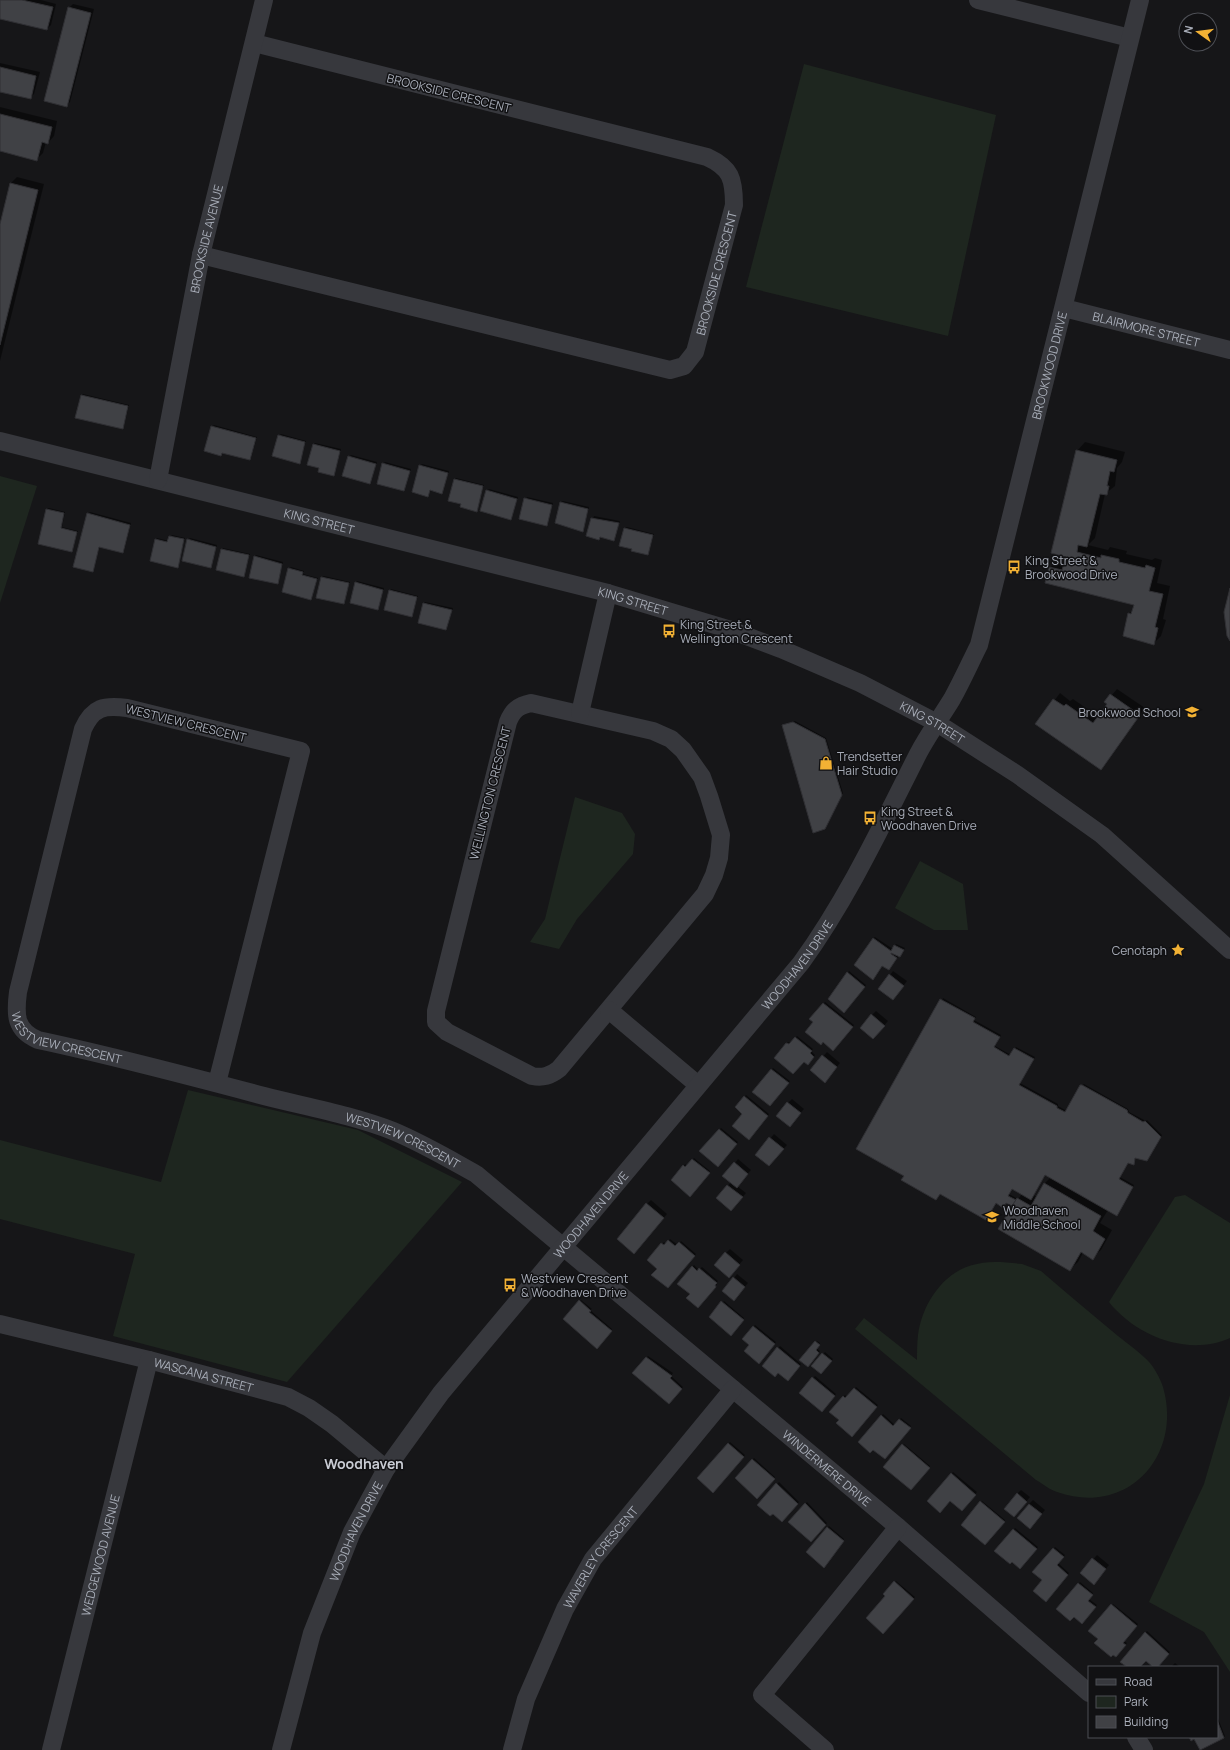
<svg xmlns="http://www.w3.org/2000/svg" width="1230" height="1750" viewBox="0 0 1230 1750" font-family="Manrope,sans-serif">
<rect width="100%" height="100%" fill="#161618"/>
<!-- green -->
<g fill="#1e261f">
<path d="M804 64 996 115 948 336 746 287Z"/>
<path d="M0 476 37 486 0 603Z"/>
<path d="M575 797 622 813 635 834 633 854 577 919 559 949 530 942 545 919Z"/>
<path d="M920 861 963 884 968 930H934L895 908Z"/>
<path d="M188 1090 358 1130 462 1182 287 1382 113 1336 135 1254 0 1219V1140L161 1182Z"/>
<path d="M1185 1195 1230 1223V1338C1188 1357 1136 1336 1109 1302L1175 1197Z"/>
<path d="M1001 1262 1022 1264 1041 1271C1066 1293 1092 1314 1118 1336 1128 1344 1141 1353 1150 1363 1155 1369 1161 1380 1163 1387 1183 1456 1127 1517 1057 1492 1050 1490 1043 1484 1036 1480L855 1329 864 1318 917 1360C917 1352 917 1343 918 1335 922 1304 944 1270 977 1264 985 1262 993 1262 1001 1262Z"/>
<path d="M1230 1395V1672L1204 1632 1149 1602 1204 1484Z"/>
</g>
<!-- shadow -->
<g fill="#0007" fill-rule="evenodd">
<path d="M0 0H41L56 4 51 25 47 29 0 18Z"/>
<path d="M73 4 94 9 70 102 66 106 69 8Z"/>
<path d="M0 63 40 72 34 94 30 98 0 91Z"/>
<path d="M0 107 57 121 54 136 48 143 46 142 43 153 37 159 0 150Z"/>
<path d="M17 177 44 184 0 361V229L11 183Z"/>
<path d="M83 394 129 405 124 426 122 428 82 395Z"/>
<path d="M214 425 257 437 251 458 249 459 223 453 221 454 212 427Z"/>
<path d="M281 434 306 441 300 462 279 436Z"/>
<path d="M1085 442 1125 452 1122 462 1117 468 1115 486 1105 494 1095 538 1088 545 1108 550 1110 547 1127 551 1126 554 1152 560 1155 558 1162 560 1157 583 1170 586 1163 619 1166 620 1161 636 1153 644 1129 614 1134 609 1135 604 1050 568 1058 560 1065 561 1077 451Z"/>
<path d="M315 443 341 449 334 475 320 467 313 445Z"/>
<path d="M351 455 377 462 370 483 349 457Z"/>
<path d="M385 462 411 469 404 490 383 464Z"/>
<path d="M422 464 449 471 442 492 431 490 428 496 420 466Z"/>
<path d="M456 478 484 485 476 511 462 503 455 479Z"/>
<path d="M489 489 518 497 510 519 487 491Z"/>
<path d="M527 497 553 503 546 525 520 518Z"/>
<path d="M563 501 589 507 583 530 561 502Z"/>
<path d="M49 508 65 512 62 527 78 531 72 551 47 509Z"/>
<path d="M90 512 131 523 124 551 122 552 100 546 92 571 88 514Z"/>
<path d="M594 516 620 521 614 539 588 536Z"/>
<path d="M627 527 654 534 648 554 633 548 625 528Z"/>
<path d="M172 535 185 538 177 567 156 540 157 538 169 541Z"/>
<path d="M190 538 217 545 210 567 188 540Z"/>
<path d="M223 548 250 554 243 576 222 550Z"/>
<path d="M256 555 283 562 277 583 255 557Z"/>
<path d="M291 567 304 571 303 574 318 578 311 599 289 569Z"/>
<path d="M324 576 350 582 343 603 322 577Z"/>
<path d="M357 581 384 588 378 609 356 583Z"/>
<path d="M391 589 418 596 412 616 390 591Z"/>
<path d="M425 602 453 608 446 629 424 603Z"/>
<path d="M1117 689 1145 708 1100 769 1037 724 1060 693 1070 701 1073 699 1099 717 1108 704 1106 702Z"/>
<path d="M795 721 826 738 843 793 825 828 783 726Z"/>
<path d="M875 937 893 949 896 944 905 948 890 967 873 938Z"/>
<path d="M849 971 866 985 846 1010 848 973Z"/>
<path d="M893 971 907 981 893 999 890 975Z"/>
<path d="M943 998 976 1017 974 1020 1001 1035 995 1046 1011 1055 1016 1047 1035 1057 1020 1083 1058 1104V1106L1067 1111 1081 1086 1084 1084 1128 1109 1129 1112 1146 1121 1147 1120 1162 1135 1148 1158 1136 1157 1133 1164 1128 1163 1120 1177 1134 1185 1118 1213 1108 1210 1100 1223 1112 1230 1101 1250 1092 1258 1083 1253 1078 1262 1069 1270 1015 1202H996L940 1193 905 1175ZM1046 1174 1051 1177 1045 1183 1037 1197 1033 1195ZM1012 1188 1022 1194 1018 1199 1009 1194Z"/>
<path d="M825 1002 854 1025 835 1048 811 1019Z"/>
<path d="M876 1011 888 1021 877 1034 872 1015Z"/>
<path d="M797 1036 813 1049 811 1051 815 1055 808 1064 787 1043 789 1042 791 1043Z"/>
<path d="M827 1052 840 1063 828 1078 811 1070Z"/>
<path d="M773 1068 790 1081 771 1103 753 1092Z"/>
<path d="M746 1095 769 1114 750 1137 744 1114 736 1107Z"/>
<path d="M792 1099 804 1109 793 1121 788 1103Z"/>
<path d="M721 1128 738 1142 720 1164 700 1151Z"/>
<path d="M774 1134 787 1145 773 1161 757 1155Z"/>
<path d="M694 1158 710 1171 692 1194 684 1166 685 1164 687 1166Z"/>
<path d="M738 1159 751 1170 737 1186 746 1193 735 1206 718 1198 731 1182 735 1163Z"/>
<path d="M651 1200 667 1214 637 1249 647 1204Z"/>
<path d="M670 1239 678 1245 681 1241 696 1254 668 1287 658 1268 648 1260 664 1242 666 1244Z"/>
<path d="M730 1249 743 1260 733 1272 726 1253Z"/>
<path d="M694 1265 699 1270 702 1267 718 1281 716 1283 717 1284 698 1307 691 1294 678 1284Z"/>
<path d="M737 1274 748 1283 737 1296 734 1278Z"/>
<path d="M581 1300 592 1309 590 1310 612 1329 597 1347 564 1319Z"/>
<path d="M724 1301 744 1318 731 1334 710 1317Z"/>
<path d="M755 1325 776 1342 759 1362 751 1345 743 1338Z"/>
<path d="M817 1341 820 1343 816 1348 820 1351 808 1366 801 1360Z"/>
<path d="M780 1346 801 1364 788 1379 778 1372 763 1365Z"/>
<path d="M825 1352 833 1359 821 1373 813 1366Z"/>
<path d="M648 1356 673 1373 671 1376 683 1387 669 1403 634 1373Z"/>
<path d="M815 1376 836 1394 822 1410 801 1393Z"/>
<path d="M856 1387 878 1405 852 1436 840 1420 831 1412 845 1395 847 1397Z"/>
<path d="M883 1414 895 1425 901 1418 911 1426 884 1458 873 1449 859 1442Z"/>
<path d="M730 1442 745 1455 713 1491 698 1478Z"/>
<path d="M904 1444 930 1466 911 1489 884 1467Z"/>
<path d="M754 1458 775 1477 757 1497 736 1478Z"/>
<path d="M953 1472 977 1492 962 1510 950 1499 928 1501Z"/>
<path d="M779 1482 799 1502 782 1520 773 1512 759 1505Z"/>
<path d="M1021 1490 1030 1497 1018 1512 1017 1494Z"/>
<path d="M1033 1500 1045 1510 1033 1524 1029 1504Z"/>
<path d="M982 1501 1005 1520 985 1544 962 1525Z"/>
<path d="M807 1502 827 1523 811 1541 789 1522Z"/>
<path d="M829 1526 844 1539 824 1566 807 1552Z"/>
<path d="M1015 1528 1038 1547 1020 1568 996 1551Z"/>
<path d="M1055 1547 1065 1555 1058 1563 1069 1573 1046 1601 1044 1580 1034 1572Z"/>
<path d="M1097 1555 1109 1565 1097 1580 1081 1573Z"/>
<path d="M896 1581 915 1597 883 1633 887 1595 885 1594Z"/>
<path d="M1080 1582 1093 1593 1089 1599 1097 1605 1082 1623 1074 1616 1058 1609Z"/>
<path d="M1113 1604 1138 1624 1124 1641 1127 1643 1117 1654H1113L1089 1631Z"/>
<path d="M1147 1631 1170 1652 1157 1667H1155L1146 1660 1139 1667H1128L1122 1662Z"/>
<path d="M1175 1663 1180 1667H1171Z"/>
<path d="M1217 1716 1225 1736 1224 1737H1190H1217Z"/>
</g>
<!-- building -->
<g fill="#404145" stroke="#303034">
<path d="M0 0H22L53 7 47 30 0 19Z"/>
<path d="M68 7 91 13 67 107 44 101Z"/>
<path d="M0 67 36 76 31 99 0 92Z"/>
<path d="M0 114 52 127 48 144 42 142 37 161 0 151Z"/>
<path d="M10 183 38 190 0 345V224Z"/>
<path d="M81 395 128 406 123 429 75 418Z"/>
<path d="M211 426 256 438 250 460 222 453 221 456 204 451Z"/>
<path d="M278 435 305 442 300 464 272 456Z"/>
<path d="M313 444 340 451 334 476 318 472 319 468 307 465Z"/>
<path d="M1076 450 1117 460 1114 472 1110 471 1107 486H1109L1107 495 1100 494 1087 547 1078 545 1077 552 1101 558V555L1119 559V562L1145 568 1146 565 1155 568 1149 591 1163 594 1155 627 1158 628 1154 645 1123 636 1128 613 1131 614 1134 605 1045 583 1049 567 1062 570 1066 557 1051 553Z"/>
<path d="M348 456 376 464 370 484 342 476Z"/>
<path d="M382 463 410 471 404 491 377 484Z"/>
<path d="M419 465 448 473 442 494 430 490 428 497 412 492Z"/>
<path d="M454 479 483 486 477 512 460 507 461 504 448 501Z"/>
<path d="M486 490 517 499 511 520 480 511Z"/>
<path d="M524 498 552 505 547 526 519 519Z"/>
<path d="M560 502 588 509 583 532 555 523Z"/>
<path d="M46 509 64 513 61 528 77 532 72 552 38 544Z"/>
<path d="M87 513 130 525 123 553 99 547 93 572 73 567Z"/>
<path d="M591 518 619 523 614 541 600 537 599 540 586 536Z"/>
<path d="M624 528 653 535 648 555 631 551 632 549 619 546Z"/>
<path d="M169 536 184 539 178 568 150 561 155 539 167 542Z"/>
<path d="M187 539 216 547 211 568 182 561Z"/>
<path d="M221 549 249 555 244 577 216 570Z"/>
<path d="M254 556 282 564 278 584 249 578Z"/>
<path d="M288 568 303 572 302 575 317 579 311 600 282 592Z"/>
<path d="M321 577 349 583 344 604 316 598Z"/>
<path d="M355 582 383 590 378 610 350 603Z"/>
<path d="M1230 588V641L1227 636 1224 612Z"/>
<path d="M389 590 417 597 412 617 384 610Z"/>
<path d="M423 603 452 610 446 630 418 623Z"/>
<path d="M1110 694 1140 715 1101 770 1035 724 1053 699 1064 706 1066 704 1093 723 1107 704 1104 702Z"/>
<path d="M793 722 825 739 842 795 825 829 813 833 782 725Z"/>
<path d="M873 938 891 951 894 945 904 950 900 957 891 953V954L897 958 889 970 882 966 873 980 854 965Z"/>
<path d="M847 972 865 987 844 1013 828 999Z"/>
<path d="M889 974 904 986 893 1000 878 989Z"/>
<path d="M940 999 975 1018 973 1022 1000 1037 994 1047 1009 1056 1014 1048 1034 1059 1019 1085 1057 1106V1108L1065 1112 1080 1085H1082L1127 1110 1128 1113 1143 1122 1145 1121 1161 1137 1147 1161 1135 1158 1134 1165 1128 1163 1119 1179 1133 1187 1117 1216 1045 1175 1031 1200 1012 1189 1008 1196 1016 1200 1012 1206 1006 1203 1003 1208 996 1203 986 1220 940 1194 936 1200 901 1180 904 1176 856 1149Z"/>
<path d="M823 1003 853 1027 833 1051 823 1042 821 1045 805 1032 813 1022 809 1019Z"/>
<path d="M871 1014 885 1026 873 1039 860 1028Z"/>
<path d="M795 1037 812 1051 810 1053 814 1057 808 1065 804 1062 793 1074 774 1058 786 1043 789 1044Z"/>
<path d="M822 1055 837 1067 825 1083 810 1070Z"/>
<path d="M771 1069 789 1083 770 1106 752 1092Z"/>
<path d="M744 1096 768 1116 749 1140 732 1126 742 1114 735 1107Z"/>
<path d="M787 1102 801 1113 790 1127 776 1116Z"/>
<path d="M719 1129 737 1144 718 1167 699 1151Z"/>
<path d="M769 1137 784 1149 769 1166 755 1155Z"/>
<path d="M692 1159 710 1173 690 1197 671 1180 683 1165 685 1167Z"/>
<path d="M734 1162 748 1174 737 1188 722 1176Z"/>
<path d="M1044 1183 1101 1216 1093 1231 1105 1239 1093 1260 1081 1252 1070 1271 998 1229 1017 1198 1031 1206Z"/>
<path d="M727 1185 743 1197 731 1211 716 1198Z"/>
<path d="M646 1203 664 1218 634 1254 617 1239Z"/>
<path d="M668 1240 675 1246 679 1242 695 1256 668 1288 651 1275 657 1269 647 1260 661 1243 664 1245Z"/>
<path d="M725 1252 740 1265 729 1278 714 1265Z"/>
<path d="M692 1266 697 1271 699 1268 717 1283 715 1285 716 1287 698 1308 686 1298 690 1294 677 1284Z"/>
<path d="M733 1277 745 1287 734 1301 722 1291Z"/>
<path d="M579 1300 591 1311 589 1312 612 1331 597 1349 563 1319Z"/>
<path d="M721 1301 744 1320 731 1336 709 1317Z"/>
<path d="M753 1326 775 1344 759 1364 744 1351 749 1345 742 1339Z"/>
<path d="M815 1341 820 1345 816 1350 819 1353 808 1367 799 1360Z"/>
<path d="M777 1347 800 1366 788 1381 778 1373 775 1377 762 1366Z"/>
<path d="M822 1353 832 1361 821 1374 811 1366Z"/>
<path d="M646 1357 672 1376 670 1378 682 1389 669 1404 632 1373Z"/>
<path d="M812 1377 835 1396 822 1412 799 1393Z"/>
<path d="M854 1388 877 1407 852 1437 836 1423 839 1420 829 1412 843 1396 845 1398Z"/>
<path d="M881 1415 893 1426 899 1419 911 1428 885 1459 873 1450 870 1453 858 1442Z"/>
<path d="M728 1443 744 1457 713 1493 697 1478Z"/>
<path d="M902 1444 930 1468 911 1490 883 1467Z"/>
<path d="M752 1459 775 1479 757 1499 735 1478Z"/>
<path d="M951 1473 976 1495 962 1511 950 1501 940 1513 927 1501Z"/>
<path d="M776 1483 798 1504 782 1522 773 1514 770 1516 757 1505Z"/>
<path d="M1017 1493 1027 1502 1014 1517 1004 1509Z"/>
<path d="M980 1501 1005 1522 985 1545 961 1525Z"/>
<path d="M805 1503 826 1525 811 1542 788 1522Z"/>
<path d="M1029 1504 1042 1514 1030 1529 1017 1518Z"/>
<path d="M827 1527 844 1541 824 1568 806 1552Z"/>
<path d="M1013 1529 1037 1549 1020 1569 1012 1562 1010 1564 994 1551Z"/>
<path d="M1053 1548 1064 1557 1057 1565 1068 1575 1046 1602 1033 1591 1042 1580 1032 1572Z"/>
<path d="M1092 1558 1106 1569 1094 1585 1080 1573Z"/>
<path d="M894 1581 914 1599 883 1634 866 1618 885 1596 883 1594Z"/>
<path d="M1078 1583 1093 1595 1088 1601 1096 1607 1082 1624 1074 1617 1070 1621 1056 1609Z"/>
<path d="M1111 1604 1137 1626 1123 1643 1126 1645 1116 1657 1113 1655 1111 1657 1094 1643 1098 1639 1088 1631Z"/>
<path d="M1145 1632 1169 1654 1158 1667H1153L1146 1661 1140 1667H1127L1120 1662Z"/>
<path d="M1217 1720 1224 1738 1200 1750 1194 1739 1191 1741 1189 1737H1217Z"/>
</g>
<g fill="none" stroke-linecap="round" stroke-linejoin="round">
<!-- minor -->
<g stroke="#37383d" stroke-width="18">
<path d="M978 0 1130 38"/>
<path id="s1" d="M201 255 670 370 684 366 695 352 734 205C734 179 731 168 707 157L254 43"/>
<path id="s2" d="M1064 308 1230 350"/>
<path id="s3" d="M0 441 608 593 728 629 781 649 860 683 937 723 1018 775 1102 835 1230 950"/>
<path id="s4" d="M158 480 201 255 264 0"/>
<path d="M531 703 653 731 671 739 683 750 702 777 709 796 721 835 719 858 714 875 705 894 559 1069C550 1076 543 1078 532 1076L447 1032 436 1022V1011L508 722C513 710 518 706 531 703Z"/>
<path d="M580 713 608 593"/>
<path d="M609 1010 698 1085"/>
<path id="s5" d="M217 1083 301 751 127 708C104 705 93 707 83 729L18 992C15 1015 15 1030 38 1040 114 1056 189 1076 264 1096 307 1107 352 1115 393 1131 422 1143 449 1159 476 1174L898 1527 1089 1693"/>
<path id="s6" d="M0 1324 149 1360 288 1397 309 1408 332 1424 386 1469"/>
<path d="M1136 1737 1144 1750"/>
<path id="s7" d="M51 1750 149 1360"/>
<path id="s8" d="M281 1750 312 1633 352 1532 386 1469 441 1393 801 963C848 898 882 825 918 754 928 735 941 717 952 699 962 681 970 663 979 645L1140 0"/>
<path id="s9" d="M512 1750 526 1699 565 1609 593 1559 733 1389"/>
<path d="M825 1750 762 1695 898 1527"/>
</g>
</g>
<!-- icons -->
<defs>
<g id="bus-bare" transform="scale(1.08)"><path d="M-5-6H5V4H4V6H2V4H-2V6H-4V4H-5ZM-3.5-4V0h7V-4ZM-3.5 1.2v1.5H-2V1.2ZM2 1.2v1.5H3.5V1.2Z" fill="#f2b134" stroke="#111113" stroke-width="2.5" paint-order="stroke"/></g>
<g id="school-bare" transform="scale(1.08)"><path d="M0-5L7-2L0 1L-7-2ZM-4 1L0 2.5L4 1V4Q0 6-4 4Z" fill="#f2b134" stroke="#111113" stroke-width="2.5" paint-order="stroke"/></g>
<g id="shop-bare" transform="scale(1.08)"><path d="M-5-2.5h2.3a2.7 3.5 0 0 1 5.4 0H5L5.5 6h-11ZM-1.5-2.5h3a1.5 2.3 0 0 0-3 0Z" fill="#f2b134" stroke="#111113" stroke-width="2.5" paint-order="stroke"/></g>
<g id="sight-bare" transform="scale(1.08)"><path d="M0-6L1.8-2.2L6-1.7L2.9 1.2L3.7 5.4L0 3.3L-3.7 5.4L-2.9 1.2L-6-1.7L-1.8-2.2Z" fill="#f2b134" stroke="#111113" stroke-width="2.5" paint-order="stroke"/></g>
</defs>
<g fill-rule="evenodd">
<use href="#bus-bare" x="1014" y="567"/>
<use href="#bus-bare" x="669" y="631"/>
<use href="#school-bare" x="1192" y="712"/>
<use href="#shop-bare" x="826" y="763"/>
<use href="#bus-bare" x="870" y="818"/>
<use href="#sight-bare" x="1178" y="950"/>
<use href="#school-bare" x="992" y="1217"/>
<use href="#bus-bare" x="510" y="1285"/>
</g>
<g text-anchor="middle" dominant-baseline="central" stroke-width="3" stroke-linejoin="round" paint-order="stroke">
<!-- street labels -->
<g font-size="12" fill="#a8adb8" stroke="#111113">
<text transform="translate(449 93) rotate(14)">BROOKSIDE CRESCENT</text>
<text stroke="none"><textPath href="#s4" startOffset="246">BROOKSIDE AVENUE</textPath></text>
<text stroke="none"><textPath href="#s1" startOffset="597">BROOKSIDE CRESCENT</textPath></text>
<text stroke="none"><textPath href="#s2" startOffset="85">BLAIRMORE STREET</textPath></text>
<text stroke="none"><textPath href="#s8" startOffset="1609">BROOKWOOD DRIVE</textPath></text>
<text stroke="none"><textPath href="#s3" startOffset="329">KING STREET</textPath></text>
<text stroke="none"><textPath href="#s3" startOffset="653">KING STREET</textPath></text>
<text stroke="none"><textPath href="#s3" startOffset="977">KING STREET</textPath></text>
<text transform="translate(186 723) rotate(14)">WESTVIEW CRESCENT</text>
<text transform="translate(490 793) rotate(-76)">WELLINGTON CRESCENT</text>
<text stroke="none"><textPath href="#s8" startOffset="952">WOODHAVEN DRIVE</textPath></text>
<text stroke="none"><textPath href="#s5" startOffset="928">WESTVIEW CRESCENT</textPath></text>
<text stroke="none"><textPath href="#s5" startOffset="1283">WESTVIEW CRESCENT</textPath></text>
<text stroke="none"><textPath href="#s8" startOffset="628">WOODHAVEN DRIVE</textPath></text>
<text stroke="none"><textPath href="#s6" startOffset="210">WASCANA STREET</textPath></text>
<text stroke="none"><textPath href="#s5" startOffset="1822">WINDERMERE DRIVE</textPath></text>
<text stroke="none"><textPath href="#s8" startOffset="232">WOODHAVEN DRIVE</textPath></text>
<text stroke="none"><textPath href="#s7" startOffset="201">WEDGEWOOD AVENUE</textPath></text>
<text stroke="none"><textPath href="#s9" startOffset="214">WAVERLEY CRESCENT</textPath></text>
</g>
<!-- poi labels -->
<g font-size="12" fill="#a8adb8" stroke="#111113" text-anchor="start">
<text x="1025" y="560">King Street &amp;<tspan x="1025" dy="14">Brookwood Drive</tspan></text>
<text x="680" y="624">King Street &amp;<tspan x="680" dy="14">Wellington Crescent</tspan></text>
<text x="1181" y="712" text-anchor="end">Brookwood School</text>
<text x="837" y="756">Trendsetter<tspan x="837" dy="14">Hair Studio</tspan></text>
<text x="881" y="811">King Street &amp;<tspan x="881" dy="14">Woodhaven Drive</tspan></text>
<text x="1167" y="950" text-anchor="end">Cenotaph</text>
<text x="1003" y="1210">Woodhaven<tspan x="1003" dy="14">Middle School</tspan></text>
<text x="521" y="1278">Westview Crescent<tspan x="521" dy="14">&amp; Woodhaven Drive</tspan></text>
</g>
<!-- quarter labels -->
<g font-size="14" font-weight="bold" fill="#c9ccd4" stroke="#111113">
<text x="364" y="1463">Woodhaven</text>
</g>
</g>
<!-- legend -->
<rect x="1088" y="1666" width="130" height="72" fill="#111113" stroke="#4d4f55"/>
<rect x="1096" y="1679" width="20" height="6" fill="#37383d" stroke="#4d4f55"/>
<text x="1124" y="1686" font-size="12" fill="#a8adb8">Road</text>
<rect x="1096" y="1696" width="20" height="12" fill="#1e261f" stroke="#4d4f55"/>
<text x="1124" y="1706" font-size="12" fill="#a8adb8">Park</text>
<rect x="1096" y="1716" width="20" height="12" fill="#404145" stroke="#4d4f55"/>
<text x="1124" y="1726" font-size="12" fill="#a8adb8">Building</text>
<!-- north arrow -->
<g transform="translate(1198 32) rotate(284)"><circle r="19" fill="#111113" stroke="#4d4f55"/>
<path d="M0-3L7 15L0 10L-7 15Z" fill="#f2b134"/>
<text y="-6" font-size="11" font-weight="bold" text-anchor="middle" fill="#a8adb8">N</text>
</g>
</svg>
